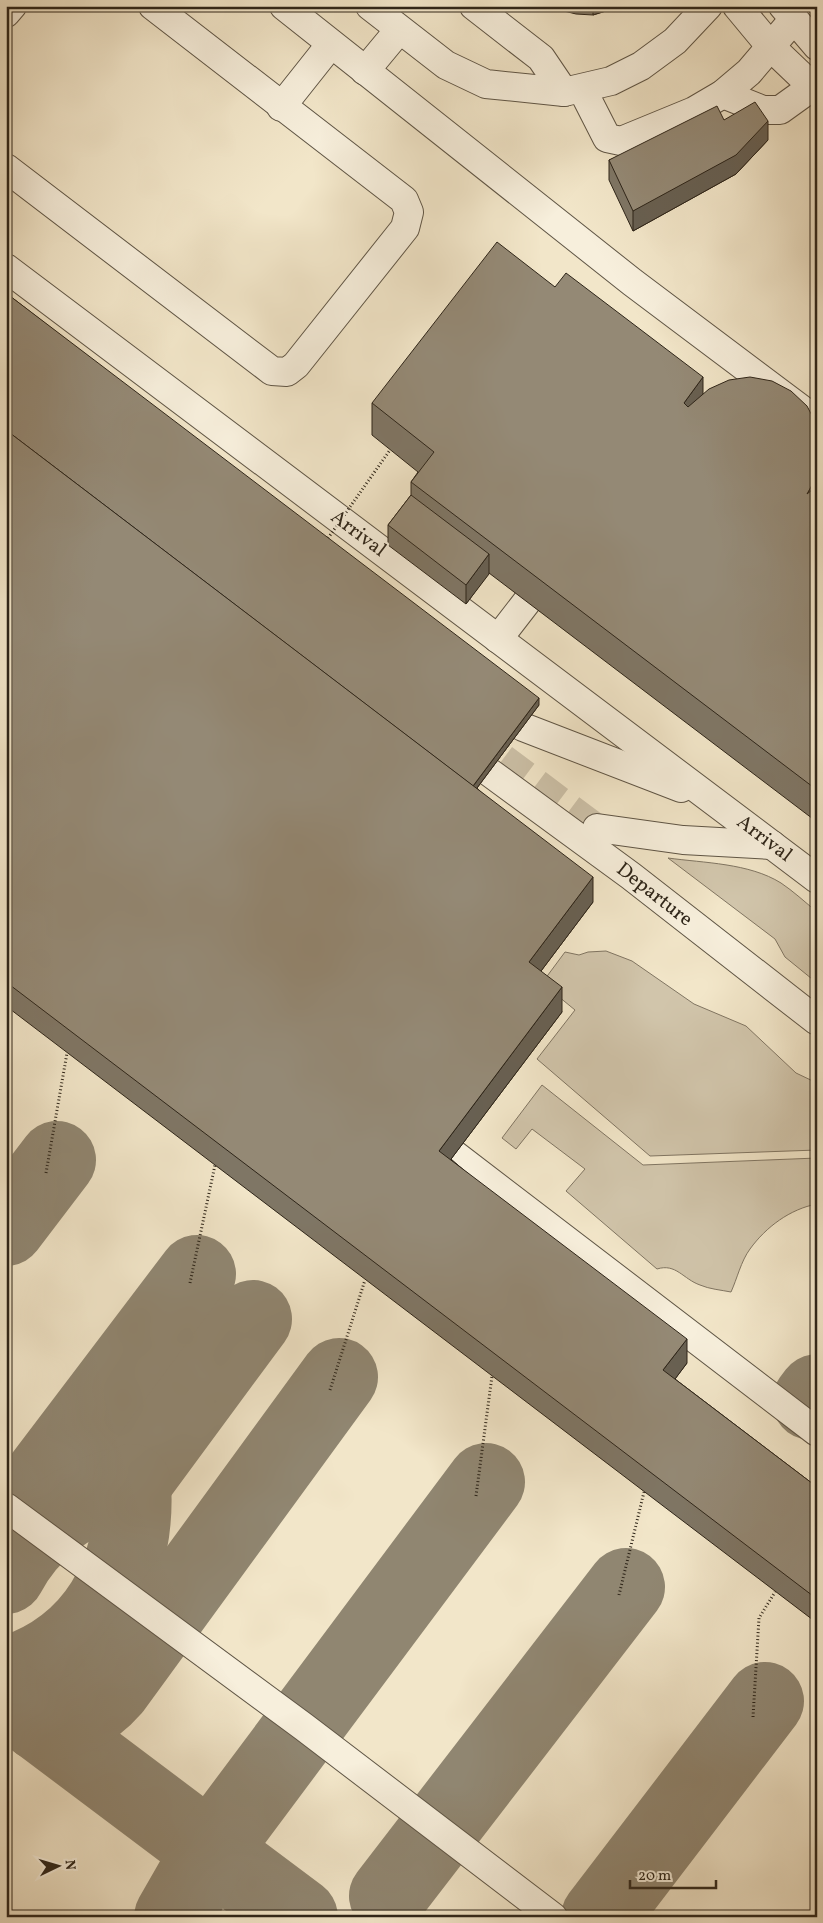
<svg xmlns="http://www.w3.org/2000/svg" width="823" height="1923" viewBox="0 0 823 1923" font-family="Vollkorn,serif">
<rect width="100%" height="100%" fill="#f2e6c9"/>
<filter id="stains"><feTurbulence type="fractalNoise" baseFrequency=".004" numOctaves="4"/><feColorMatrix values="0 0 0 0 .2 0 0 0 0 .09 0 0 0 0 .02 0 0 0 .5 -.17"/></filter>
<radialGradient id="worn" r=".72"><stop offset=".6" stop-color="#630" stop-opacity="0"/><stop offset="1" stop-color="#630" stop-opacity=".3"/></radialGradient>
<!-- green -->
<g fill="#d1c5ab" stroke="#807562">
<path d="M668 858C704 863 749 863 781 883 793 891 805 902 817 912V983L785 957 775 939Z"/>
<path d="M606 951 632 961 694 1004 746 1026 796 1073 817 1083V1150L650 1156 537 1059 575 1010 542 983 565 952 579 955 588 952Z"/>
<path d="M542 1085 643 1165 817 1158V1204C790 1209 766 1227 750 1249 741 1261 737 1279 731 1292 721 1290 709 1289 700 1285 683 1279 676 1263 657 1269L566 1191 585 1169 532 1129 516 1149 502 1138Z"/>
</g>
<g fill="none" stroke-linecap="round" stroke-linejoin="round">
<!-- taxiway -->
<g stroke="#908671" stroke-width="78">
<path d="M6 1227 57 1160"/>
<path d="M811 1401 817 1393"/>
<path d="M6 1526 197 1274"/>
<path d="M6 1575C32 1525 79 1496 132 1483L253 1319"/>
<path d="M6 1676C95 1649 138 1572 132 1483"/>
<path d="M13 1702 299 1917"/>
<path d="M39 1722C70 1722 92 1711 112 1688L339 1377"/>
<path d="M388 1896 626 1587"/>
<path d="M173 1917 212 1849 486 1482"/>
<path d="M600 1917 765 1701"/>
</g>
<!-- minor-tunnel -->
<path stroke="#cbbfa6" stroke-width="28" stroke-dasharray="28 14" stroke-linecap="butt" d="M470 733 597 828"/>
<!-- minor casing -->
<g stroke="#5f5545" stroke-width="30">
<g id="minor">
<path d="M284 6 632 282 817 421"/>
<path d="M370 6 446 65 486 84 564 92 611 81 641 66 675 41 708 6"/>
<path d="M474 6 541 58 564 92"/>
<path d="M737 6 771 47 817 91"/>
<path d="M783 6 817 46"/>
<path d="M6 13 12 6"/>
<path d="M365 71 399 30"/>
<path d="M582 89 607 138 621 141 694 111 723 94 749 72 794 19"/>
<path d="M723 94 763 110H780L812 87 817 81"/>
<path d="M281 107 331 44"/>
<path d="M6 168 272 371 287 372 296 365 405 228 409 212 404 200 153 6"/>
<path d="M6 268 817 879"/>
<path d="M498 639 549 573"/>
<path d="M523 727 681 788"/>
<path d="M489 772 631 876 817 1021"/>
<path d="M597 828 683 840 772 845"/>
<path d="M425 1132 817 1432"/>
<path d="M6 1507 304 1727 553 1917"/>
</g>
</g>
<!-- path -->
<g stroke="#2e2519" stroke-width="3" stroke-dasharray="1 2.5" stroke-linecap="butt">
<path d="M46 1173 67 1053"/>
<path d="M190 1283 215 1165"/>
<path d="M330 1390 365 1280"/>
<path d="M476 1496 492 1376"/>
<path d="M619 1595 644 1492"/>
<path d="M753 1717 759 1618 775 1592"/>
</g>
<!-- minor -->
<use href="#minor" stroke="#f7efdc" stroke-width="28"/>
<!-- path-bridge -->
<path stroke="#2e2519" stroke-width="3" stroke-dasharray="1 2.5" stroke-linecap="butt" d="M326 541 390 450"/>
</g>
<!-- wall -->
<g fill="#7f7665" stroke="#2e2519">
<path d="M556 6H613L609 10 593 15 576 14 560 10Z"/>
<path d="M724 120 768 140 736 174 633 231 609 180V160Z"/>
<path d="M555 287 703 394 817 425V822L489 573 466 604 388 545V525L411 495V482L418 472 372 435V403Z"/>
<path d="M6 293 539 705 477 788 593 902 541 971 562 1012 451 1159 687 1363 675 1379 817 1487V1623L6 1006Z"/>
</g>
<!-- shaded-wall -->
<g fill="#686052" stroke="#2e2519">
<path d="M593 6H613L609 10 593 15Z"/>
<path d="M768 121V140L736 174 633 231V211Z"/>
<path d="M703 377V409L684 435V403Z"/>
<path d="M817 476V508L807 494Z"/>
<path d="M489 554V574L466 604V585Z"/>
<path d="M539 698V705L465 804V797Z"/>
<path d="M593 877V902L529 987V962Z"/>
<path d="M562 987V1012L439 1175V1151Z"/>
<path d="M687 1339V1363L663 1395V1370Z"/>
</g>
<!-- building -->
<g fill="#948975" stroke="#2e2519">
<path d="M755 102 768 121 736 155 633 211 609 160 717 106 724 120Z"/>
<path d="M497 242 555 287 566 273 703 377 684 403 688 407 709 389 729 380 750 377 772 381 791 391 807 406 817 425V476L807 494 817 486V790L411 482 434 452 372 403Z"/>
<path d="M6 293 539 698 473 786 6 430Z"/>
<path d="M6 430 593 877 529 962 562 987 439 1151 687 1339 663 1370 817 1487V1599L6 982Z"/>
<path d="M411 495 489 554 466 585 388 525Z"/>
</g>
<g text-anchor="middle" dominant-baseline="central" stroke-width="4" stroke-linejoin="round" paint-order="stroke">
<!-- street labels -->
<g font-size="20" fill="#2e2519" stroke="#f7efdc">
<text transform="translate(358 534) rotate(37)">Arrival</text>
<text transform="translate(764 839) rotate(37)">Arrival</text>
<text transform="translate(654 895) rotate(38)">Departure</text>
</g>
</g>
<!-- margin -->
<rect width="823" height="1923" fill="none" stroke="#f2e6c9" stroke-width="25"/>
<rect x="8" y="8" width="808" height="1908" fill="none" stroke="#2e2519" stroke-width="2.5"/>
<rect x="12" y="12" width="798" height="1898" fill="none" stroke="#2e2519"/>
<!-- north arrow -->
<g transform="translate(58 1866) rotate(85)" stroke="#f7efdc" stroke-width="4" paint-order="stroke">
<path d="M0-4L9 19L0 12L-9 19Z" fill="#2e2519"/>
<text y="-8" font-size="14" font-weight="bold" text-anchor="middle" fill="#2e2519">N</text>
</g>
<!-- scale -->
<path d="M630 1880v8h86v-8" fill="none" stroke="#2e2519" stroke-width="2.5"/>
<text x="638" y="1880" font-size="15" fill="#2e2519" stroke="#f7efdc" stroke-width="4" paint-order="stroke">20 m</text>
<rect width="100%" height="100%" filter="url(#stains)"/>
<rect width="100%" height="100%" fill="url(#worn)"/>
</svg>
